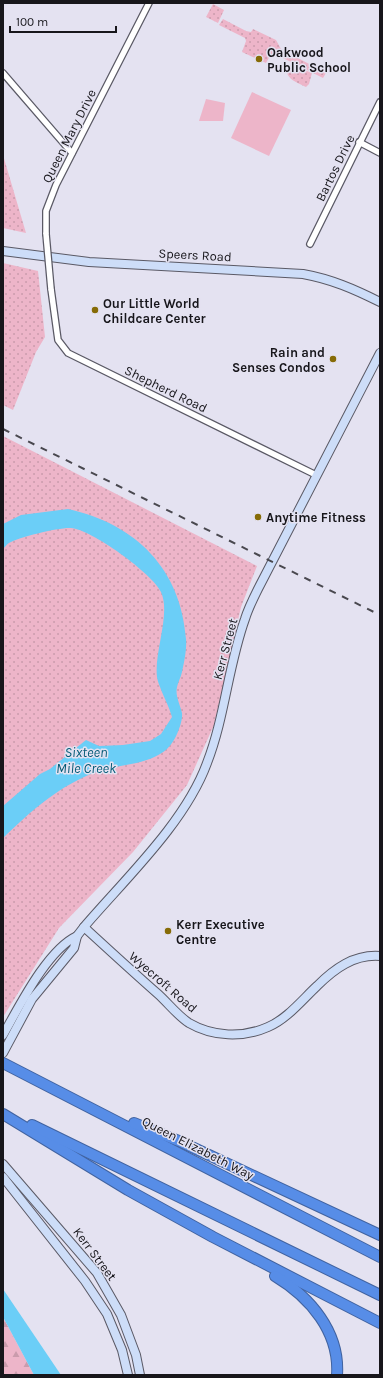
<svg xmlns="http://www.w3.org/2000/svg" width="383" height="1378" viewBox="0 0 383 1378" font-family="Karla,sans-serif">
<defs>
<pattern id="forest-firs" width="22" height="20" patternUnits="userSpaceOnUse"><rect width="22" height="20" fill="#edb5c9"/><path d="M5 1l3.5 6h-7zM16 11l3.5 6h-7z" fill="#ca9bac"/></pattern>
<pattern id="park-dots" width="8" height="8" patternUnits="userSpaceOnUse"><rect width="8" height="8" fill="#edb5c9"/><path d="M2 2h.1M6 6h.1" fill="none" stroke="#ca9bac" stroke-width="1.8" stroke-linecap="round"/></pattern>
</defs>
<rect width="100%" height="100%" fill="#e4e2f1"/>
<!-- forest -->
<path fill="url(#forest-firs)" d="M3 1317 34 1375H3Z"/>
<!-- park -->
<g fill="url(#park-dots)">
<path d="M213 4 224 10 218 23 206 17Z"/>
<path d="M223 19 246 31 251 32 253 29 276 40 281 49 326 73 323 78 275 54H271L266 63 242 52 246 41 245 38 219 25Z"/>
<path d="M292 65 312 73 309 84 306 87C298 83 283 78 288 67Z"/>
<path d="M3 155 26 233 3 228Z"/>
<path d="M3 263 38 271 45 337 36 352 13 410 3 405Z"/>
<path d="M3 436 257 566 241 607 214 725 187 785 133 852 59 928 3 1017Z"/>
</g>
<!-- garden -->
<g fill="#edb5c9">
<path d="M252 92 291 110 269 156 231 138Z"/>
<path d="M206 99 225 103 223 121H199Z"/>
</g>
<!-- water -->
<g fill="#6bcef7">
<path d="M68 509C136 524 181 569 186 639 187 649 184 663 182 672 181 677 178 682 177 687 175 696 180 704 182 713 183 723 175 742 167 749 149 765 121 764 99 771 61 784 31 811 3 838V806L40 774 50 769 86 740 99 746 123 745 150 741 161 734 172 717C169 705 158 686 157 677 154 651 171 614 161 592 153 574 91 529 71 528 60 527 19 537 9 543 7 544 5 547 3 549V524L21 515Z"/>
<path d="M3 1289 61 1375H34L3 1317Z"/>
</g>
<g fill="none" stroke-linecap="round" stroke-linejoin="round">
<!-- street casing -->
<g stroke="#5a5965" stroke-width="8">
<g id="street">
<path d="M3 73 72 153"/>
<path d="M359 142 380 153"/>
<path d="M46 234V211L56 185 149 3"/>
<path d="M310 244 380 102"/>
<path d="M51 289 58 340 68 353 316 475"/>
</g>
</g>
<!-- secondary casing -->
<g stroke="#5a5965" stroke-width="10">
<g id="secondary">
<path d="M3 251 89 262 303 274C331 279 354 289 380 302"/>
<path d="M84 927C108 949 133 972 158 994 168 1003 178 1016 189 1023 213 1037 243 1038 268 1027 287 1019 302 1000 317 986 334 969 354 954 380 956"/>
<path d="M3 1035C19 1007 47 950 77 936"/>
<path d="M3 1053 32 999 74 948 77 936 84 927C125 879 185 823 207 763 225 717 228 666 245 619 248 609 253 599 258 589L380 353"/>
<path d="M3 1164 97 1273 121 1315 136 1355 140 1375"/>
<path d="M3 1177 85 1281 107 1314 122 1350 128 1375"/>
</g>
</g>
<!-- highway casing -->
<g stroke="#4163a0" stroke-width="12">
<g id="highway">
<path d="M3 1063 380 1257"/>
<path d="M3 1114 128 1190 213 1237 380 1323"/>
<path d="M134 1123 179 1141 380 1235"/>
<path d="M32 1125 380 1295"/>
<path d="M275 1276C310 1297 340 1332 337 1375"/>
</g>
</g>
<!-- street -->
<use href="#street" stroke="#fff" stroke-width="5.5"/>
<!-- secondary -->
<use href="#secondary" stroke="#cdddf8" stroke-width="8"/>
<!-- highway -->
<use href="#highway" stroke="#578de7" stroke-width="10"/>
<!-- rail -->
<path stroke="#49484f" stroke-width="2" stroke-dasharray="7 7" stroke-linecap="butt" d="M3 429 380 615"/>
<!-- street-bridge casing -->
<g stroke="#5a5965" stroke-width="8" stroke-linecap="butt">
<path id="street-bridge" d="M46 234 51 289"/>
</g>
<!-- street-bridge -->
<use href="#street-bridge" stroke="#fff" stroke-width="5.5"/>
</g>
<!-- markers -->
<g fill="#866b07" stroke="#e4e2f1" stroke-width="1.5">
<circle cx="259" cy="59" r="4"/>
<circle cx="95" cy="310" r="4"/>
<circle cx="333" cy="359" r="4"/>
<circle cx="258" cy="517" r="4"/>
<circle cx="168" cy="931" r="4"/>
</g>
<g text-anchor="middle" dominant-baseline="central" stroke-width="3" stroke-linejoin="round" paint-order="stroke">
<!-- poi labels -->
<g font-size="13" font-weight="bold" fill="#17161b" stroke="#e4e2f1" text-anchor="start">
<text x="267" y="52">Oakwood<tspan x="267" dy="15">Public School</tspan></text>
<text x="103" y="303">Our Little World<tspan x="103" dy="15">Childcare Center</tspan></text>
<text x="325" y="352" text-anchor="end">Rain and<tspan x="325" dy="15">Senses Condos</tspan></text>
<text x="266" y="517">Anytime Fitness</text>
<text x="176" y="924">Kerr Executive<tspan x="176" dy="15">Centre</tspan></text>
</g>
<!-- street labels -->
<g font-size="13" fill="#17161b" stroke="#e4e2f1">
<text transform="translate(69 136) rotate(-63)">Queen Mary Drive</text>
<text transform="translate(335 168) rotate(-64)">Bartos Drive</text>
<text transform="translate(195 255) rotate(3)">Speers Road</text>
<text transform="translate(166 389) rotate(26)">Shepherd Road</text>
<text transform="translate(225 649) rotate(-75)">Kerr Street</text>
<text transform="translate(163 982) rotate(41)">Wyecroft Road</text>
<text transform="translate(198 1148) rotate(27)">Queen Elizabeth Way</text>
<text transform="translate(95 1254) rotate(53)">Kerr Street</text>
</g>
<!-- water labels -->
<g font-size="14" font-style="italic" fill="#035a76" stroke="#e4e2f1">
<text x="86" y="752">Sixteen<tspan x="86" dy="16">Mile Creek</tspan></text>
</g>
</g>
<!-- border -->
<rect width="383" height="1378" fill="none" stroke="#17161b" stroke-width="8"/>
<!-- scale -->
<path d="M10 26v6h106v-6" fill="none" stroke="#17161b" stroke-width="2"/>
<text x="16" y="26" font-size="12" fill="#17161b" stroke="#e4e2f1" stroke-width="3" paint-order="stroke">100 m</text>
</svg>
